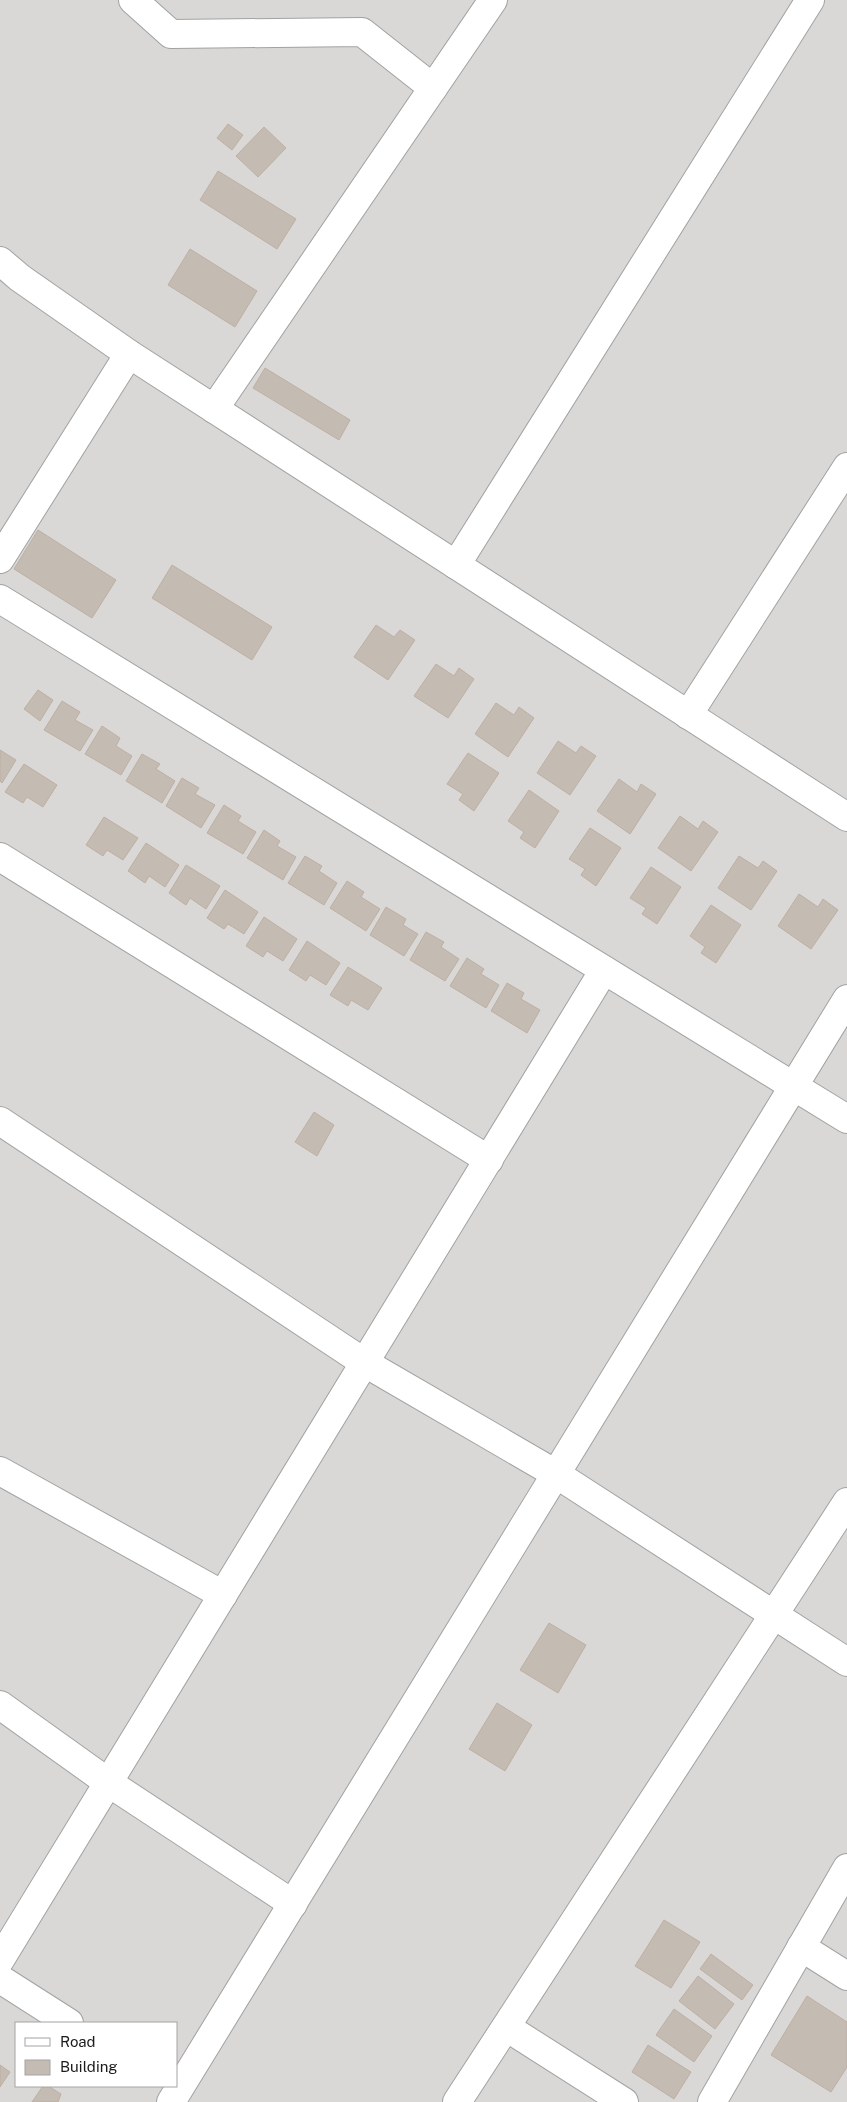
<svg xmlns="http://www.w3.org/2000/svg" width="847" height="2102" viewBox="0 0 847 2102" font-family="'Public Sans',sans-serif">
<rect width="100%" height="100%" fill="#ede9df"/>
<!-- residential -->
<path fill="#d9d8d7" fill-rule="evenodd" d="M0 0H847V2102H0ZM16 2023H176V2086H16Z"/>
<!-- building -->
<g fill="#c4bbb3" stroke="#beafa2">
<path d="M228 124 243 135 232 150 217 138Z"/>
<path d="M264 127 286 148 258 177 236 156Z"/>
<path d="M218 171 296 219 277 249 200 200Z"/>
<path d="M190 249 257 291 235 327 168 285Z"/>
<path d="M265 368 350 420 339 440 253 388Z"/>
<path d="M38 530 116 580 92 618 14 569Z"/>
<path d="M172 565 272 627 252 660 152 598Z"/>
<path d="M376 625 394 637 400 630 415 640 388 680 354 657Z"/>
<path d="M436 664 454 676 459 668 474 679 448 718 414 696Z"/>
<path d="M38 690 53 700 40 721 24 709Z"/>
<path d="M62 701 80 712 75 720 93 730 80 751 44 730Z"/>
<path d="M496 703 514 715 519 707 534 718 508 757 475 734Z"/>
<path d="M102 726 120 738 116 746 132 756 121 775 85 754Z"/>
<path d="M558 741 576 753 581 746 596 756 570 795 537 773Z"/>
<path d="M0 750 16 760 2 783 0 781Z"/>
<path d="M468 753 499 773 474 811 459 800 463 794 447 784Z"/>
<path d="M142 754 160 764 156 769 175 781 162 803 126 781Z"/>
<path d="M24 764 57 785 43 807 27 797 23 803 5 792Z"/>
<path d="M182 778 199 788 195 794 215 805 201 828 166 806Z"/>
<path d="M619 779 637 792 641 784 656 794 630 834 597 811Z"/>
<path d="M529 790 559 811 535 848 520 838 524 832 508 821Z"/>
<path d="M224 805 241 816 238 821 256 832 243 854 207 833Z"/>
<path d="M680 816 698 829 703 821 718 832 691 871 658 848Z"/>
<path d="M104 817 138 838 123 860 107 850 103 856 86 845Z"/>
<path d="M590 828 621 848 596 886 581 875 585 869 569 859Z"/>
<path d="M264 830 280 841 277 846 296 857 283 880 247 858Z"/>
<path d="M146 843 179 865 165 887 149 876 145 883 128 871Z"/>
<path d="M305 856 322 866 319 871 337 883 324 905 288 883Z"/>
<path d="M739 856 758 868 763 861 777 871 751 910 718 888Z"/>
<path d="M186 865 220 886 206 909 190 898 186 905 169 893Z"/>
<path d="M651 867 681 887 657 924 642 914 646 908 630 898Z"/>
<path d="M347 881 364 892 361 897 380 909 366 931 330 908Z"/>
<path d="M225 890 258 912 244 934 228 924 224 929 207 918Z"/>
<path d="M799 894 818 907 823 899 838 910 811 949 778 926Z"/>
<path d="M711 905 741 925 716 963 701 953 705 947 690 936Z"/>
<path d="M386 907 406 919 403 925 418 934 404 956 370 935Z"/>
<path d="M264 917 297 939 283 961 267 951 263 957 246 946Z"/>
<path d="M426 932 444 942 441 947 459 959 445 981 410 960Z"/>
<path d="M307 941 340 963 326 985 310 975 306 981 289 970Z"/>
<path d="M467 958 484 969 481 974 499 985 486 1008 450 986Z"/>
<path d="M348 967 382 988 368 1010 351 1000 348 1006 330 995Z"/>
<path d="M507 983 524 993 521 999 540 1010 527 1033 491 1011Z"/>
<path d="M314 1112 334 1125 317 1156 295 1142Z"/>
<path d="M549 1623 586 1645 558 1693 520 1670Z"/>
<path d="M497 1703 532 1725 505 1771 469 1749Z"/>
<path d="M664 1920 700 1942 671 1988 635 1966Z"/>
<path d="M711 1954 753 1985 742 2000 700 1969Z"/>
<path d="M698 1976 734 2004 715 2029 679 2001Z"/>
<path d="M807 1996 847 2022V2067L831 2092 771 2055Z"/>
<path d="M674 2009 712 2036 694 2062 656 2035Z"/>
<path d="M648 2045 691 2072 674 2099 632 2072Z"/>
<path d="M0 2065 10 2072 0 2087Z"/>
<path d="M43 2086H48L61 2094 58 2102H32Z"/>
</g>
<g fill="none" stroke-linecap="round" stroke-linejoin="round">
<!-- minor casing -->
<g stroke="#a2a2a2" stroke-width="30">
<g id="minor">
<path d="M133 0 171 34 362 32 433 88"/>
<path d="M0 261 20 278 129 354 847 817"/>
<path d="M214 409 493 0"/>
<path d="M0 559 129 354"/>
<path d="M456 565 810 0"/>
<path d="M0 599 847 1119"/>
<path d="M688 715 847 467"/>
<path d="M0 857 489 1160"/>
<path d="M0 1121 365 1363 556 1474 847 1662"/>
<path d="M0 1471 223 1595"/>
<path d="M0 1705 109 1783 293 1904"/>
<path d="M801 1947 847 1976"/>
<path d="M0 1960 604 970"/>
<path d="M0 1979 69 2023"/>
<path d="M506 2027 624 2102"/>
<path d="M171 2102 847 999"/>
<path d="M457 2102 847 1502"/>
<path d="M712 2102 847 1868"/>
</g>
</g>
<!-- minor -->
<use href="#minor" stroke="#fff" stroke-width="28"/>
</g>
<!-- legend -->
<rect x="15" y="2022" width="162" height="65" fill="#ffffff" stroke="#a4a4a4"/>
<rect x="25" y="2038" width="25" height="8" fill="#ffffff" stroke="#a4a4a4"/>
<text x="60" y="2047" font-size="15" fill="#1b1b1b">Road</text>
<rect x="25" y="2060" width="25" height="15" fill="#c4bbb3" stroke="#a4a4a4"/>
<text x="60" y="2072" font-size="15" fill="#1b1b1b">Building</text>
</svg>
